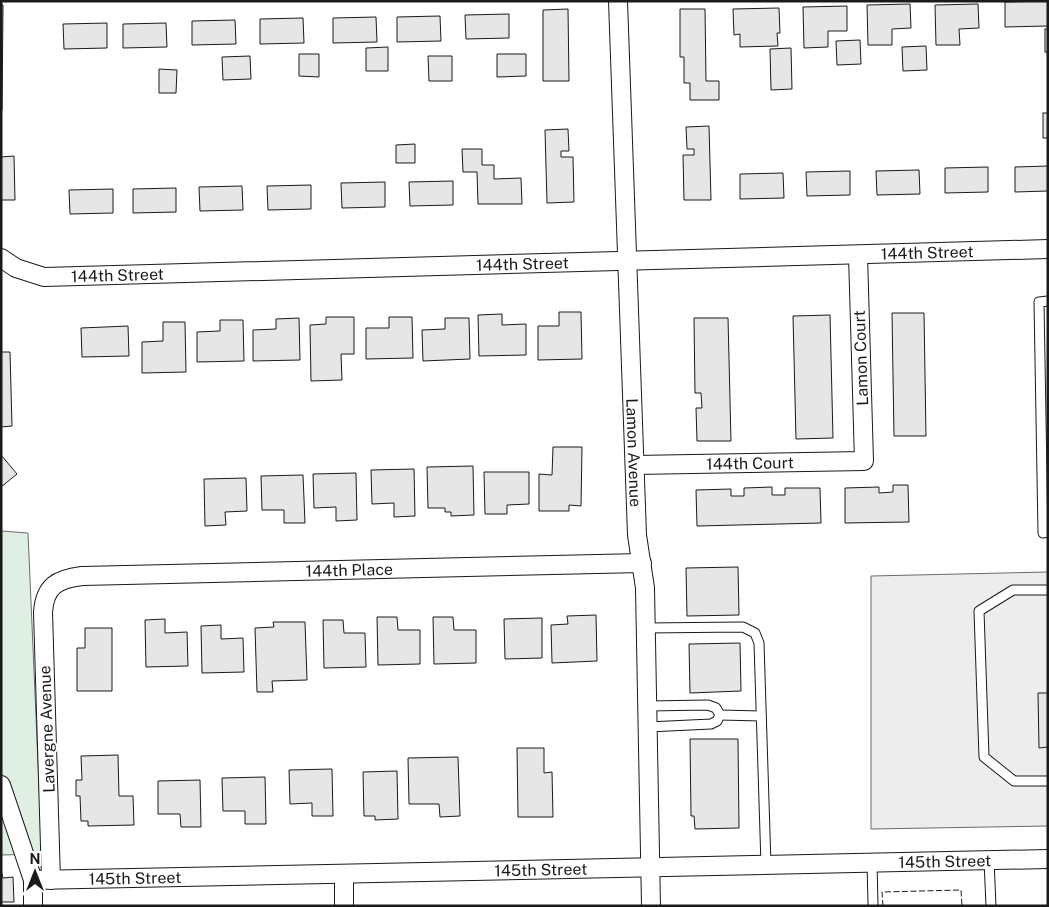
<svg xmlns="http://www.w3.org/2000/svg" width="1049" height="907" viewBox="0 0 1049 907" font-family="'Public Sans',sans-serif">
<rect width="100%" height="100%" fill="#fff"/>
<!-- green -->
<path fill="#e0efe3" stroke="#6a6a6a" d="M1 531 28 533 42 854 1 855Z"/>
<!-- parking -->
<path fill="#ededed" stroke="#6a6a6a" d="M1048 572V826L871 829V576Z"/>
<!-- building -->
<g fill="#e6e6e6" stroke="#1a1a1a">
<path d="M1048 1V26L1005 27V2Z"/>
<path d="M910 4 911 28 892 29V45H868L867 5Z"/>
<path d="M978 4 979 28 959 29 960 45H936L935 5Z"/>
<path d="M1 5H3L2 110H1Z"/>
<path d="M847 6V31H828V47L804 48 803 7Z"/>
<path d="M779 8 780 33H777L778 46 740 47V34L734 35 733 9Z"/>
<path d="M568 9 569 81H543V10Z"/>
<path d="M680 9H705L706 81H719V100H690V83H684V57H680Z"/>
<path d="M509 14V38L466 39 465 15Z"/>
<path d="M440 16 441 41 397 42V17Z"/>
<path d="M376 17 377 42 333 43V18Z"/>
<path d="M303 18 304 43 260 44V19Z"/>
<path d="M235 20 236 44 192 45V21Z"/>
<path d="M107 23V48L64 49 63 24Z"/>
<path d="M166 23 167 47 123 48V24Z"/>
<rect x="1045" y="29" width="3" height="23"/>
<path d="M860 40 861 64 837 65 836 41Z"/>
<path d="M926 46 927 70 903 71 902 47Z"/>
<path d="M388 47V71H366V48Z"/>
<path d="M791 48 792 89 771 90 770 49Z"/>
<path d="M299 54H319V77L299 76Z"/>
<path d="M497 54H526V76L497 77Z"/>
<path d="M250 56 251 79 223 80 222 57Z"/>
<path d="M428 56H452V81H429Z"/>
<path d="M159 69 177 70 176 93H159Z"/>
<rect x="1043" y="113" width="5" height="25"/>
<path d="M709 126 711 200H684L683 155H694V149H687L686 127Z"/>
<path d="M568 129 569 151H561V157H573L574 202 547 203 545 130Z"/>
<path d="M415 144V163H396V145Z"/>
<path d="M462 149H482V165H494V179L521 178 522 204H478L477 172H463Z"/>
<path d="M14 156 15 200H1V157Z"/>
<path d="M1048 166V191L1015 192V167Z"/>
<path d="M988 167V192L945 193V168Z"/>
<path d="M919 170 920 194 877 195 876 171Z"/>
<path d="M850 171V195L807 196 806 172Z"/>
<path d="M783 173 784 198 740 199V174Z"/>
<path d="M453 181V205L410 206 409 182Z"/>
<path d="M385 182V207L342 208 341 183Z"/>
<path d="M311 185V209L268 210 267 186Z"/>
<path d="M242 186 243 210 200 211 199 187Z"/>
<path d="M176 188V212L133 213V189Z"/>
<path d="M113 189V213L70 214 69 190Z"/>
<path d="M559 312H581L582 359 538 360V326H559Z"/>
<path d="M892 313H924L926 436H894Z"/>
<path d="M502 314V325L526 324V355L479 356 478 315Z"/>
<path d="M830 315 833 438 796 439 793 316Z"/>
<path d="M326 317H354V354H341L342 380 311 381 310 325 326 324Z"/>
<path d="M389 317H412L413 358 366 359V328H389Z"/>
<path d="M299 318 300 360 253 361V330L276 329V319Z"/>
<path d="M445 318H469L470 359 423 361 422 330 445 329Z"/>
<path d="M694 318H728L731 441H697L696 408H702L701 393H695Z"/>
<path d="M220 320H243L244 361 197 362V332L220 331Z"/>
<path d="M163 322H185L186 372 142 373V342L163 341Z"/>
<path d="M128 326 129 356 82 357 81 328Z"/>
<path d="M1 352H10L12 426 1 427Z"/>
<path d="M553 447H582L581 506 569 505V511H539V474L552 475Z"/>
<path d="M1 455 17 474 1 487Z"/>
<path d="M473 466 474 515 451 516V512H445V508H428L427 467Z"/>
<path d="M414 469 415 516 394 517V503L372 504 371 470Z"/>
<path d="M484 472H529V504L507 505V514H485Z"/>
<path d="M356 473 357 520 336 521V507L314 508 313 474Z"/>
<path d="M303 475 305 523H284V510H262L261 476Z"/>
<path d="M246 478 247 511 225 512 226 525 205 526 204 479Z"/>
<path d="M893 485H908L909 522 845 523V488L879 487V493L893 492Z"/>
<path d="M772 487V495H785V488H820L821 523 697 526 696 490 731 489V496H744V488Z"/>
<path d="M738 567 739 615 687 616 686 568Z"/>
<path d="M596 615 597 661 552 663 551 625 568 624 567 616Z"/>
<path d="M377 617H397L398 630H420V664L378 665Z"/>
<path d="M433 617H453L454 630H476V663L434 664Z"/>
<path d="M542 618V658L505 659 504 619Z"/>
<path d="M165 619V633L187 632 188 666 146 667 145 620Z"/>
<path d="M323 620H343L344 633H365L366 667 324 668Z"/>
<path d="M273 622H305L307 680 272 681 273 692H257L255 628 274 627Z"/>
<path d="M221 625V639L243 638 244 672 202 673 201 626Z"/>
<path d="M85 628H112V691H77V648H85Z"/>
<path d="M740 643 741 691 690 693 689 644Z"/>
<path d="M1038 693H1048V747L1039 748Z"/>
<path d="M690 739H738L739 828 695 829 694 816H691Z"/>
<path d="M517 748H544V773L552 772 553 817H518Z"/>
<path d="M118 755 119 796H133L134 825 88 826V821H81L80 796H76V780H82L81 756Z"/>
<path d="M458 757 460 816 440 817 439 804H409L408 758Z"/>
<path d="M332 769 333 816H312V803L290 804 289 770Z"/>
<path d="M397 771 398 819 375 820V816H364L363 772Z"/>
<path d="M265 777 266 824H245V811H223L222 778Z"/>
<path d="M200 780 201 827H181L180 814H158V781Z"/>
<path d="M1 870 3 878 13 877 14 902H1Z"/>
</g>
<g fill="none" stroke-linecap="round" stroke-linejoin="round">
<!-- service casing -->
<g stroke="#1a1a1a" stroke-width="11">
<g id="service">
<path d="M1048 301 1039 302 1043 533 1048 532"/>
<path d="M1048 590H1013L979 611 984 757 1014 781H1048"/>
<path d="M646 628 743 627 755 633 759 643 766 865"/>
<path d="M648 706 708 705 716 708 720 715 717 721 711 724 648 727"/>
<path d="M720 715 761 716"/>
<path d="M989 860 991 906"/>
<path d="M872 863 873 904"/>
</g>
</g>
<!-- minor casing -->
<g stroke="#1a1a1a" stroke-width="20">
<g id="minor">
<path id="s1" d="M618 1 637 535 645 588 651 906"/>
<path id="s2" d="M1 258 16 268 44 277 1048 249"/>
<path id="s3" d="M635 465 864 461 858 255"/>
<path d="M1 785 33 880V906"/>
<path d="M344 874V906"/>
<path id="s4" d="M33 880 1048 859"/>
<path id="s5" d="M51 880 43 612C45 586 57 579 82 576L642 563"/>
</g>
</g>
<!-- service -->
<use href="#service" stroke="#fff" stroke-width="9"/>
<!-- minor -->
<use href="#minor" stroke="#fff" stroke-width="18"/>
<!-- fence -->
<path stroke="#1a1a1a" stroke-width="1" stroke-dasharray="6 2.5" stroke-linecap="butt" d="M883 906 882 892 961 890 962 906"/>
</g>
<g text-anchor="middle" dominant-baseline="central" stroke-width="4" stroke-linejoin="round" paint-order="stroke">
<!-- street labels -->
<g font-size="16" fill="#1a1a1a" stroke="#fff">
<text stroke="none"><textPath href="#s2" startOffset="931">144th Street</textPath></text>
<text stroke="none"><textPath href="#s2" startOffset="526">144th Street</textPath></text>
<text stroke="none"><textPath href="#s2" startOffset="121">144th Street</textPath></text>
<text transform="translate(861 358) rotate(-92)">Lamon Court</text>
<text stroke="none"><textPath href="#s1" startOffset="452">Lamon Avenue</textPath></text>
<text stroke="none"><textPath href="#s3" startOffset="115">144th Court</textPath></text>
<text stroke="none"><textPath href="#s5" startOffset="595">144th Place</textPath></text>
<text transform="translate(47 729) rotate(-92)">Lavergne Avenue</text>
<text stroke="none"><textPath href="#s4" startOffset="912">145th Street</textPath></text>
<text stroke="none"><textPath href="#s4" startOffset="508">145th Street</textPath></text>
<text stroke="none"><textPath href="#s4" startOffset="102">145th Street</textPath></text>
</g>
</g>
<!-- border -->
<rect width="1049" height="907" fill="none" stroke="#1a1a1a" stroke-width="5"/>
<!-- north arrow -->
<g transform="translate(35 872)" stroke="#ffffff" stroke-width="4" paint-order="stroke">
<path d="M0-4L9 19L0 12L-9 19Z" fill="#1a1a1a"/>
<text y="-8" font-size="14" font-weight="bold" text-anchor="middle" fill="#1a1a1a">N</text>
</g>
</svg>
